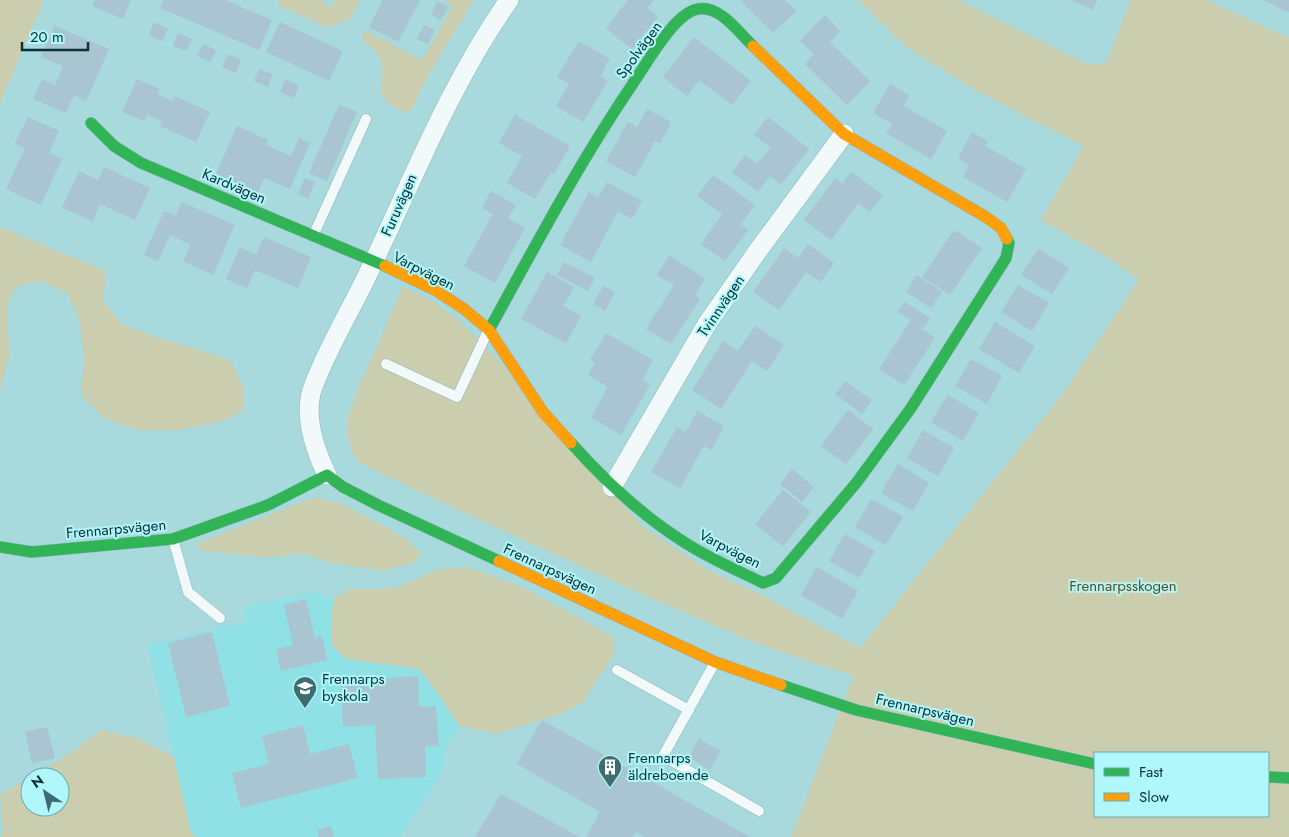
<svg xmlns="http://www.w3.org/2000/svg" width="1289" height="837" viewBox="0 0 1289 837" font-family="Jost,sans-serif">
<rect width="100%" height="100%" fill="#a7d9dd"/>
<!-- built -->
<path fill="#90e1e6" d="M314 592 334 599 331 622 332 645 346 659 419 669 437 692 459 726 445 750 442 773 400 837H198L191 833 148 645 246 621 243 607Z"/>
<!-- green -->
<g fill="#caceaf" fill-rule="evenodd">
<path d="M0 0H44L0 103Z"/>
<path d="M280 0H318L332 6 335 0H360L351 18 329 28 278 5Z"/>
<path d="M444 0H474L429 74 410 113 392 107 380 91C385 63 384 58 362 39L364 30 422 60 452 8Z"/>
<path d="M858 0H958L1087 64 1106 63 1131 0H1207L1289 38V837H791L854 675 812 663 751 641 650 598 409 487 360 463 352 454 347 432 349 415 357 391 403 287 434 302 460 321 493 355 642 526 708 570 754 591 860 648 1062 395 1139 280 1108 258 1041 220 1084 146 982 94 906 47ZM1095 753H1268V816H1095Z"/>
<path d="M0 227 106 271 103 302 123 325 158 338 198 349 232 362 243 387V411L224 421 181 430H139L105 419 81 395 84 359 80 322 68 293 39 281 16 286 7 306 9 357 0 390Z"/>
<path d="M318 498 342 504 402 536 418 550 421 555 411 564 382 571 328 562 302 553 267 558 198 550 196 544 307 500Z"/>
<path d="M467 567 520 586 614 637 615 653 582 703 563 713 496 734 459 726 437 692 419 669 346 659 332 645 331 622 334 599 347 590 395 588 440 569Z"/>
<path d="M102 730 139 739 174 757 191 833 198 837H1L3 831 0 795 30 777V807H60V777H30L59 761Z"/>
</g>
<!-- building -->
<g fill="#a9c5d2">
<path d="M95 0H131L123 19 92 6Z"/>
<path d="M164 0H225L272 20 259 50 160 8Z"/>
<path d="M383 0H420L398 42 369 27Z"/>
<path d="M628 0H654L647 8 658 17 632 49 606 28Z"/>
<path d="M740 0H785L796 11 773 33Z"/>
<path d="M1071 0H1097L1093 10Z"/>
<path d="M1263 0H1289V11L1288 12Z"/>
<path d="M437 1 448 7 441 20 431 15Z"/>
<path d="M825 15 840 31 830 42 870 81 847 105 805 64 814 54 800 41Z"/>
<path d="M154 22 168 29 162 41 149 35Z"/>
<path d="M280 22 343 51 329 81 266 52Z"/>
<path d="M424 25 435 30 428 44 417 39Z"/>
<path d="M55 26 109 49 86 101 74 95 66 113 33 99 42 79 55 85 63 66 41 57Z"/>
<path d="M178 33 192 39 186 51 173 46Z"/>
<path d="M694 37 751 81 732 105 699 80 687 96 663 77Z"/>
<path d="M579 41 610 59 600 76 608 81 583 122 556 106 569 84 557 77Z"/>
<path d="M203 44 216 50 211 62 197 56Z"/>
<path d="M228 54 241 60 236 73 222 67Z"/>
<path d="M259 69 273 74 268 87 254 81Z"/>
<path d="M137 79 160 89 157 94 172 101 174 96 210 112 196 142 160 126 162 121 147 115 144 121 122 112Z"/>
<path d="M285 80 299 85 294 98 280 92Z"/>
<path d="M890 84 909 95 903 106 947 131 931 159 886 133 892 124 873 113Z"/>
<path d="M339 105 357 112 327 181 309 173Z"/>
<path d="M647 109 671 122 660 143 655 141 635 177 606 161 628 122 637 127Z"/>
<path d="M515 115 570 146 554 174 551 172 535 199 507 183 522 156 499 143Z"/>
<path d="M28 117 59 131 49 153 62 159 41 205 6 189 25 148 15 143Z"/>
<path d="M768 117 809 149 781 185 770 176 758 192 732 172 745 155 757 164 771 148 754 135Z"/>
<path d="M237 126 268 140 266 145 291 156 299 138 310 143 290 189 264 178 258 193 216 174Z"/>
<path d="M972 132 988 141 985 146 1026 169 1007 202 963 177 969 165 958 158Z"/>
<path d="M104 167 150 188 135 220 100 204 93 221 62 208 79 171 98 180Z"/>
<path d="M851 172 883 195 870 212 858 203 831 240 804 220 835 178 842 184Z"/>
<path d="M713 175 755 205 741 224 748 230 725 261 701 244 722 214 697 196Z"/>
<path d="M305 178 315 182 308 198 298 194Z"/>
<path d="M607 182 642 201 632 219 618 211 591 262 560 245 589 192 598 197Z"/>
<path d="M491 191 516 205 508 218 525 228 495 283 464 266 493 214 482 208Z"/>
<path d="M182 202 235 225 213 275 183 261 191 245 170 235 158 261 144 255 164 211 176 216Z"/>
<path d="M954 230 982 248 950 295 922 277Z"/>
<path d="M264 237 311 257 298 288 255 270 247 288 226 279 240 247 256 255Z"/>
<path d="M808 244 834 263 821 282 806 272 779 310 753 292 784 248 798 258Z"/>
<path d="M1038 249 1069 268 1052 294 1021 275Z"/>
<path d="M669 255 705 279 695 295 700 299 671 344 646 329 674 285 657 275Z"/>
<path d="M564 262 595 278 588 291 557 275Z"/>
<path d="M547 272 574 287 563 306 581 316 566 343 521 319Z"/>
<path d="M917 275 942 292 931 308 906 292Z"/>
<path d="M1018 285 1049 303 1032 331 1001 312Z"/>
<path d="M603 286 615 292 605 311 593 304Z"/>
<path d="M905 302 930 318 923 329 913 323 935 338 904 385 879 369 911 320 898 312Z"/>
<path d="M995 322 1035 346 1019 373 979 349Z"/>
<path d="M755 326 784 345 767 371 752 361 721 409 692 390 723 341 738 351Z"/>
<path d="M606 333 653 360 642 380 650 385 621 435 591 417 608 387 588 375 595 363 590 360Z"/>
<path d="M971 359 1002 376 987 404 955 386Z"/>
<path d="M845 381 872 400 862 414 835 394Z"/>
<path d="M948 395 979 413 963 441 931 422Z"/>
<path d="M848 410 873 429 846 464 821 446Z"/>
<path d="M697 411 724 426 711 450 704 446 680 488 651 472 677 427 686 432Z"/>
<path d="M923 430 954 448 938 476 907 458Z"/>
<path d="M898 464 929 483 913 511 881 493Z"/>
<path d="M792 469 814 487 802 502 780 484Z"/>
<path d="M783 490 811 512 783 546 755 524Z"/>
<path d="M871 499 903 517 886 545 855 527Z"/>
<path d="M845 534 875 551 859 578 829 561Z"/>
<path d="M817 567 858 591 842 619 801 595Z"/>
<path d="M306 599 315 638 322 636 327 660 281 671 276 649 293 645 284 605Z"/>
<path d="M212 632 230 706 186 717 168 643Z"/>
<path d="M418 676 419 707 436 706 439 746H425L426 777 378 779 375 725 343 727 341 681Z"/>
<path d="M542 720 750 837H645L636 832 633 837H586L600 812 517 764Z"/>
<path d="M303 725 310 754 349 744 358 778 241 808 232 773 269 764 262 736Z"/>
<path d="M47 727 55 758 32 763 25 732Z"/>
<path d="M699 739 720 751 710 770 689 757Z"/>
<path d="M501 794 579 837H475Z"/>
<path d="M331 826 334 837H319L317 830Z"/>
</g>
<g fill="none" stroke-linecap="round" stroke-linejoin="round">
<!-- lane casing -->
<g stroke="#8db6b9" stroke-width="11">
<g id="lane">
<path d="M314 234 366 119"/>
<path d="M386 364 457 397 487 333"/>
<path d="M173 539 188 592 220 618"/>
<path d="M714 664 663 756 759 811"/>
<path d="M617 670 689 710"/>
</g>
</g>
<!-- street casing -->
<g stroke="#8db6b9" stroke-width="20">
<g id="street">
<path d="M327 475C316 452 306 425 310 399 311 389 316 379 320 370 333 340 349 312 364 282 410 187 448 87 509 0"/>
<path d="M612 487 707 324 757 252 844 134"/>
</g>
</g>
<!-- fast casing -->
<g stroke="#8db6b9" stroke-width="12">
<g id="fast">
<path d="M91 123 114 146 141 163 385 266"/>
<path d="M489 330C534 248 578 165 630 88 645 66 658 42 676 23 682 17 690 10 698 9 720 5 739 33 753 46"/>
<path d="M571 443C605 481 641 515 684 542 708 558 737 570 763 583L776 578 857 482 911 408 1006 258 1009 243 1007 239"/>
<path d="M0 547 32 552 173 539 268 505 327 475 343 487 378 505 499 561"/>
<path d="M781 685 856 710 1095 764"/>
<path d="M1268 777 1289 778"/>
</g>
</g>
<!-- slow casing -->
<g stroke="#8db6b9" stroke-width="12">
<g id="slow">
<path d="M753 46 844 134 986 217 1001 228 1007 239"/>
<path d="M385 266 435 290 464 309 489 330 543 412 571 443"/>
<path d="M499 561 715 662 781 685"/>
</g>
</g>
<!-- lane -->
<use href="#lane" stroke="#f2f9fa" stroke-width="10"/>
<!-- street -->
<use href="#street" stroke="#f2f9fa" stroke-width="19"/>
<!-- fast -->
<use href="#fast" stroke="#30b455" stroke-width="11"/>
<!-- slow -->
<use href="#slow" stroke="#ff9f0a" stroke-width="11"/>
</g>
<!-- icons -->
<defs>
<g id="school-pin" transform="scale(1.25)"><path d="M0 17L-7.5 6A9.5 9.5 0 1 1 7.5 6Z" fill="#406c70" stroke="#b0f7fc"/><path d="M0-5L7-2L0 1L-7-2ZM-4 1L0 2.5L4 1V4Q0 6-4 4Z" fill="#fff"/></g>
<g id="building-pin" transform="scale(1.25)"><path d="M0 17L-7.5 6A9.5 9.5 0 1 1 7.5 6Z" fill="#406c70" stroke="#b0f7fc"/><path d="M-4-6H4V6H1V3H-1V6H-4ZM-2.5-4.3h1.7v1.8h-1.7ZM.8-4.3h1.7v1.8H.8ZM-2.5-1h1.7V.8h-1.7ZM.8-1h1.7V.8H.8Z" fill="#fff"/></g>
</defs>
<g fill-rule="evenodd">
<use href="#school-pin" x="305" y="688"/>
<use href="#building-pin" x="610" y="767"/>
</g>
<g text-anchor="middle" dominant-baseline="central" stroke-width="4" stroke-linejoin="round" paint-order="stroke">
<!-- street labels -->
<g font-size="15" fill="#093235" stroke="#b0f7fc">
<text transform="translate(639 50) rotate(-54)">Spolvägen</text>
<text transform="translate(234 186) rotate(23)">Kardvägen</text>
<text transform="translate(399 205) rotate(-66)">Furuvägen</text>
<text transform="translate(424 271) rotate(27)">Varpvägen</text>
<text transform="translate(721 306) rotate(-56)">Tvinnvägen</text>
<text transform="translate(116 529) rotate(-5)">Frennarpsvägen</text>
<text transform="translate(730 549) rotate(27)">Varpvägen</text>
<text transform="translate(550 569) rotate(25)">Frennarpsvägen</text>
<text transform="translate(925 710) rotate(13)">Frennarpsvägen</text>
</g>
<!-- park labels -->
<g font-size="15" fill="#674b12" stroke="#b0f7fc">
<text x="1123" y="586">Frennarpsskogen</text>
</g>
<!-- poi labels -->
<g font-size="15" fill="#093235" stroke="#b0f7fc" text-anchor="start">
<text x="322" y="679">Frennarps<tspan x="322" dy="17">byskola</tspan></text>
<text x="628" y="758">Frennarps<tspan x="628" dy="17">äldreboende</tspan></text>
</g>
</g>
<!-- legend -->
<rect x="1094" y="752" width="175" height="65" fill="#b0f7fc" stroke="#6da8ac"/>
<rect x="1104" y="768" width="25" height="8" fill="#30b455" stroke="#6da8ac"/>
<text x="1139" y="777" font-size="15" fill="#093235">Fast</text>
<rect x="1104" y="793" width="25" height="8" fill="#ff9f0a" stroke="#6da8ac"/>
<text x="1139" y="802" font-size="15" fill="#093235">Slow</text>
<!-- north arrow -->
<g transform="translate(45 792) rotate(325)"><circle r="24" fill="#b0f7fc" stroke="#6da8ac"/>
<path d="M0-4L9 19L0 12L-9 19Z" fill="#406c70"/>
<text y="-8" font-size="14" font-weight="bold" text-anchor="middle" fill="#093235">N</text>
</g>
<!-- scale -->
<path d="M22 42v8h66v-8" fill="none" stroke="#093235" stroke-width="2.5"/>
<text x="30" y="42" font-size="15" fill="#093235" stroke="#b0f7fc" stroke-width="4" paint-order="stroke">20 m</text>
</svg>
